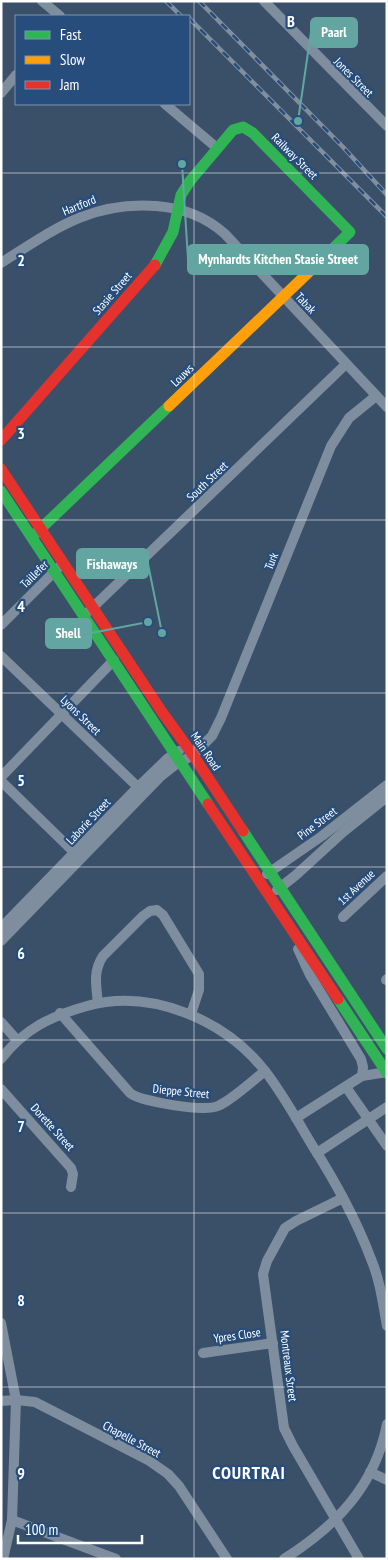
<svg xmlns="http://www.w3.org/2000/svg" width="388" height="1560" viewBox="0 0 388 1560" font-family="'PT Sans Narrow',sans-serif">
<rect width="100%" height="100%" fill="#3a4f68"/>
<g fill="none" stroke-linecap="round" stroke-linejoin="round">
<!-- street -->
<g stroke="#7f8e9f" stroke-width="10">
<path d="M42 1 60 16"/>
<path d="M264 1 387 126"/>
<path d="M1 93 16 75"/>
<path d="M165 104 217 148"/>
<path d="M1 263C53 230 91 201 156 206 183 208 205 216 225 234L387 407"/>
<path d="M89 611 346 364"/>
<path d="M1 625 59 567"/>
<path d="M1 656 141 790"/>
<path d="M1 777 114 660"/>
<path d="M1 781 79 857"/>
<path d="M267 874 322 836 387 785"/>
<path d="M277 890 296 875 343 832 387 797"/>
<path d="M343 917 387 876"/>
<path d="M1 928 138 787 167 759 179 751"/>
<path d="M1 941 161 776 175 765 193 755 212 736 221 718 331 446 349 418 376 396"/>
<path d="M298 949 310 975 361 1059 363 1067 362 1076"/>
<path d="M386 980 387 979"/>
<path d="M98 1003C96 985 93 971 103 956L143 916 150 911 157 910 163 915 199 974V990L191 1014"/>
<path d="M60 1013 130 1093C141 1102 204 1112 218 1106 232 1100 252 1081 265 1071"/>
<path d="M1 1022 17 1040"/>
<path d="M1 1059C24 1029 51 1016 87 1006 151 988 225 1020 265 1071 283 1094 297 1120 312 1145 335 1181 356 1219 371 1259 380 1280 383 1304 387 1326"/>
<path d="M346 1087 387 1146"/>
<path d="M1 1089 71 1168 73 1174 71 1187"/>
<path d="M296 1118 362 1076 387 1072"/>
<path d="M317 1153 387 1107"/>
<path d="M343 1198 296 1221 285 1228 267 1261 263 1274 284 1428 293 1446 359 1559"/>
<path d="M1 1323 16 1400 12 1520 3 1559"/>
<path d="M203 1353 273 1343"/>
<path d="M1 1401 16 1400 35 1402 148 1460 168 1474 179 1486 227 1559"/>
<path d="M370 1472 387 1480"/>
<path d="M12 1520 116 1559"/>
<path d="M284 1559C336 1526 375 1486 387 1424"/>
</g>
<!-- fast -->
<g stroke="#30b455" stroke-width="11">
<path d="M155 265 173 232 181 195 190 181 233 130 243 127 253 133 350 232 313 268"/>
<path d="M1 491 208 804"/>
<path d="M33 536 169 406"/>
<path d="M243 831 387 1049"/>
<path d="M338 999 387 1073"/>
</g>
<!-- slow -->
<path stroke="#ff9f0a" stroke-width="11" d="M169 406 313 268"/>
<!-- jam -->
<g stroke="#e5322d" stroke-width="11">
<path d="M1 440 155 265"/>
<path d="M1 469 162 712 193 755 243 831"/>
<path d="M208 804 338 999"/>
</g>
<!-- rail casing -->
<g stroke="#808f9f" stroke-width="4.5">
<g id="rail">
<path d="M166 1 181 16"/>
<path d="M199 1 343 147 387 195"/>
<path d="M189 18 387 217"/>
</g>
</g>
<!-- rail -->
<use href="#rail" stroke="#264d7c" stroke-width="2.5" stroke-dasharray="8" stroke-linecap="butt"/>
</g>
<!-- grid -->
<path fill="none" stroke="#fff" stroke-width="1" stroke-opacity="0.55" d="M194 1V1559M1 173H387M1 347H387M1 520H387M1 693H387M1 867H387M1 1040H387M1 1213H387M1 1387H387"/>
<g text-anchor="middle" dominant-baseline="central" stroke-width="4.5" stroke-linejoin="round" paint-order="stroke">
<!-- street labels -->
<g font-size="12" fill="#fff" stroke="#264d7c">
<text transform="translate(354 77) rotate(45)">Jones Street</text>
<text transform="translate(295 156) rotate(45)">Railway Street</text>
<text transform="translate(79 205) rotate(-22)">Hartford</text>
<text transform="translate(112 293) rotate(-49)">Stasie Street</text>
<text transform="translate(306 303) rotate(47)">Tabak</text>
<text transform="translate(182 375) rotate(-44)">Louws</text>
<text transform="translate(207 481) rotate(-44)">South Street</text>
<text transform="translate(271 561) rotate(-68)">Turk</text>
<text transform="translate(34 574) rotate(-45)">Taillefer</text>
<text transform="translate(81 715) rotate(44)">Lyons Street</text>
<text transform="translate(206 751) rotate(56)">Main Road</text>
<text transform="translate(88 821) rotate(-47)">Laborie Street</text>
<text transform="translate(317 823) rotate(-37)">Pine Street</text>
<text transform="translate(356 887) rotate(-43)">1st Avenue</text>
<text transform="translate(181 1091) rotate(6)">Dieppe Street</text>
<text transform="translate(53 1127) rotate(48)">Dorette Street</text>
<text transform="translate(237 1335) rotate(-8)">Ypres Close</text>
<text transform="translate(289 1366) rotate(83)">Montreaux Street</text>
<text transform="translate(132 1439) rotate(28)">Chapelle Street</text>
</g>
<!-- district labels -->
<g font-size="18" font-weight="bold" letter-spacing="1" fill="#fff" stroke="#264d7c">
<text x="249" y="1472">COURTRAI</text>
</g>
</g>
<g font-size="16" text-anchor="middle" font-weight="bold" fill="#fff" stroke="#264d7c" stroke-width="4.5" stroke-linejoin="round" paint-order="stroke">
<text x="291" y="27">B</text>
<text x="21" y="266">2</text>
<text x="21" y="439">3</text>
<text x="21" y="612">4</text>
<text x="21" y="786">5</text>
<text x="21" y="959">6</text>
<text x="21" y="1132">7</text>
<text x="21" y="1306">8</text>
<text x="21" y="1479">9</text>
</g>
<!-- callouts -->
<path fill="none" stroke="#63a6a1" stroke-width="2" d="M298 121L311 32M182 164L188 259M162 633L148 564M148 622L91 633"/>
<g fill="#63a6a1" stroke="#264d7c" stroke-width="2">
<circle cx="298" cy="121" r="5"/>
<circle cx="182" cy="164" r="5"/>
<circle cx="162" cy="633" r="5"/>
<circle cx="148" cy="622" r="5"/>
</g>
<g fill="#63a6a1" stroke="#63a6a1" stroke-width="2">
<rect x="311" y="18" width="46" height="29" rx="5"/>
<rect x="188" y="245" width="180" height="29" rx="5"/>
<rect x="77" y="549" width="71" height="29" rx="5"/>
<rect x="46" y="619" width="45" height="29" rx="5"/>
</g>
<g font-size="14" text-anchor="middle" font-weight="bold" fill="#fff">
<text x="334" y="37">Paarl</text>
<text x="278" y="264">Mynhardts Kitchen Stasie Street</text>
<text x="112" y="569">Fishaways</text>
<text x="68" y="638">Shell</text>
</g>
<!-- border -->
<rect width="388" height="1560" fill="none" stroke="#ffffff" stroke-width="5"/>
<!-- legend -->
<rect x="15" y="15" width="175" height="90" fill="#264d7c" stroke="#7d94b0"/>
<rect x="25" y="31" width="25" height="8" fill="#30b455" stroke="#7d94b0"/>
<text x="60" y="40" font-size="15" fill="#ffffff">Fast</text>
<rect x="25" y="56" width="25" height="8" fill="#ff9f0a" stroke="#7d94b0"/>
<text x="60" y="65" font-size="15" fill="#ffffff">Slow</text>
<rect x="25" y="81" width="25" height="8" fill="#e5322d" stroke="#7d94b0"/>
<text x="60" y="90" font-size="15" fill="#ffffff">Jam</text>
<!-- scale -->
<path d="M18 1535v8h124v-8" fill="none" stroke="#ffffff" stroke-width="2.5"/>
<text x="25" y="1535" font-size="15" fill="#ffffff" stroke="#264d7c" stroke-width="4" paint-order="stroke">100 m</text>
</svg>
